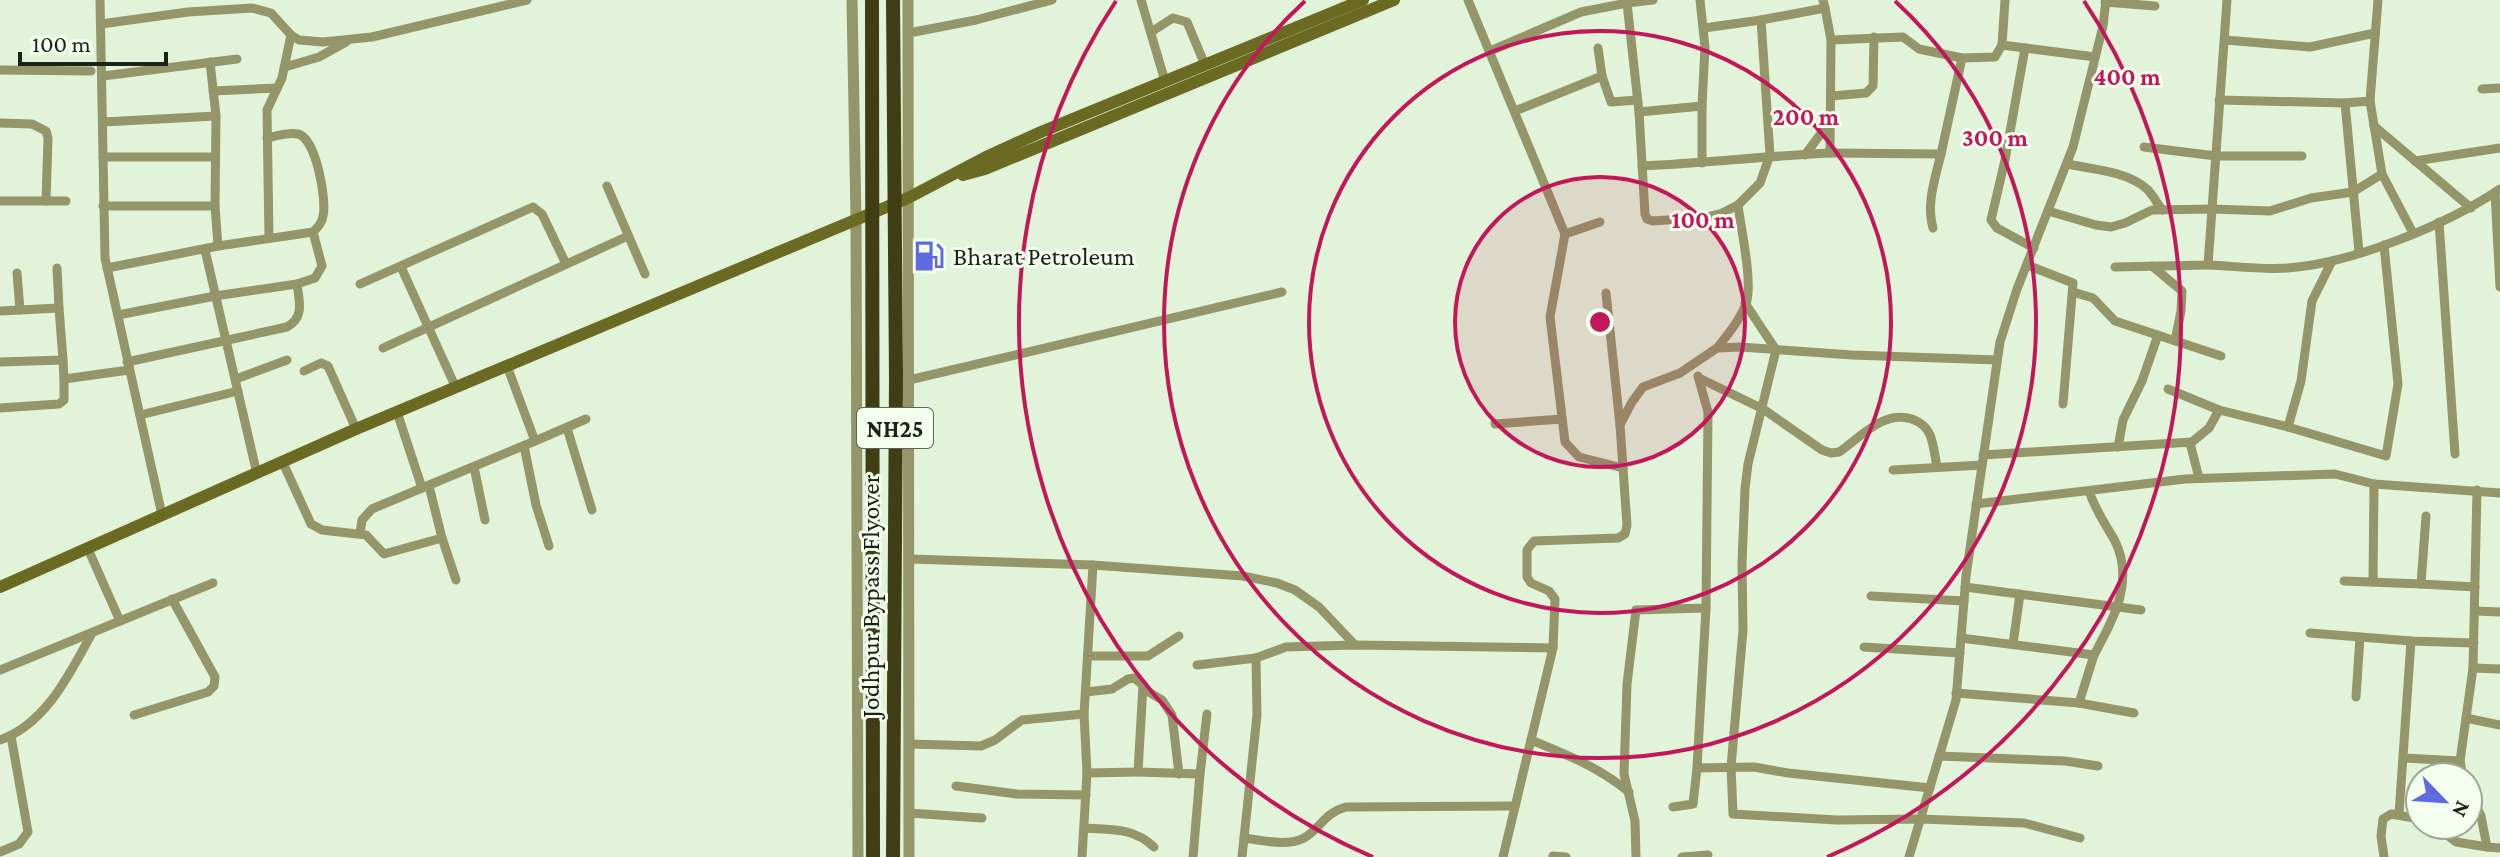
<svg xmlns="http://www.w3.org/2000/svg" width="2500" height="857" viewBox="0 0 2500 857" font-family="'Crimson Pro',serif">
<rect width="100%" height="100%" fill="#e1f4d9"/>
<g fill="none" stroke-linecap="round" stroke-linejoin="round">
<!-- minor -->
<g stroke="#949569" stroke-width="9">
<path d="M100 0 105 258 162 515"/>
<path d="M1141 0 1165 81"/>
<path d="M1468 0 1565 234 1550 317 1565 442 1579 457 1623 468 1627 525 1625 534 1618 538 1534 541 1527 550V577L1531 583 1549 591 1555 599 1553 648 1503 857"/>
<path d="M1653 0 1627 3 1639 112 1645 214 1647 219 1653 221 1707 217 1720 214 1738 205 1760 183 1770 155 1761 20 1825 8 1823 0"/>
<path d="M1700 0 1705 47 1702 106"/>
<path d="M2005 0 2002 45 2095 57"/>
<path d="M2105 2 2155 6"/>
<path d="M101 24 188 12 252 8 271 13 291 35 299 40 323 42 372 37 527 0"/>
<path d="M1704 28 1761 20"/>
<path d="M1151 32 1173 18 1187 22 1205 65"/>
<path d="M909 33 976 20 1052 0"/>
<path d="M1831 40 1903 37 1919 49 1962 58"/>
<path d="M2225 40 2310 47 2375 33"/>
<path d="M1598 48 1602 76"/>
<path d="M2025 48 2005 160 1991 220 1997 228 2034 248"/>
<path d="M1490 51 1581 12 1627 3"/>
<path d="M210 62 216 116 215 206 218 246"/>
<path d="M285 67 319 57 346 42"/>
<path d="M0 70 91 71"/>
<path d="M103 76 237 59"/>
<path d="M2482 89 2500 88"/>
<path d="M213 91 277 88"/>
<path d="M1831 96 1866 93 1873 86 1874 37"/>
<path d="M2219 100 2345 103 2359 252"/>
<path d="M2370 101 2382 174 2413 233"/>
<path d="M2345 103 2370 101 2378 0"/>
<path d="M1515 111 1602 76 1611 102 1637 100"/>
<path d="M1639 112 1702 106V163"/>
<path d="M103 122 216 116"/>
<path d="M0 123 32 124 46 131 48 138 46 201"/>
<path d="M2374 126 2471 208"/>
<path d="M2144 147 2216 156H2302"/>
<path d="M1830 153 1941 154 1962 58 1995 57 2002 45"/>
<path d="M1805 155 1831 120"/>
<path d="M103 157H215"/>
<path d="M2415 161 2500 148"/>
<path d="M2067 164C2091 169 2127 171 2147 189 2153 195 2157 203 2162 210"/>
<path d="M1642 166C1705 163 1767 156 1830 153L1831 40 1825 8"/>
<path d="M607 186 645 274"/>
<path d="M2495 193 2500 287"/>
<path d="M0 201H66"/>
<path d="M103 206H215"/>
<path d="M2048 211 2096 225 2111 227 2125 223 2152 210 2212 209 2270 211 2311 198 2353 192 2382 174"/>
<path d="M2439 222 2455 454"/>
<path d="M1933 228C1926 204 1935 179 1941 154"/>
<path d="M1565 234 1600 222"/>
<path d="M269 238 267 110 282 78 291 35"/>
<path d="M205 250 257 474"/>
<path d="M2027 265 2073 283 2063 404"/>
<path d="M2208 265C2234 266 2262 270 2288 268 2353 263 2446 225 2500 189"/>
<path d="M2152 266 2182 291 2181 311 2175 341"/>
<path d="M401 267 456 388"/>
<path d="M2115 267 2208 265 2227 0"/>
<path d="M57 268 59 308"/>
<path d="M107 268 218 246 313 232C318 227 322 223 323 216 327 200 316 138 298 134 289 132 276 136 267 138"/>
<path d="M17 273 20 310"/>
<path d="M360 284 533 207 542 214 566 264"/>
<path d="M2073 292 2093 298 2115 321 2221 356"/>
<path d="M1606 293 1620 425"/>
<path d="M1745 303 1776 350 1748 464 1745 489 1742 563 1743 630 1731 767 1733 814 1837 820 1920 819 2024 823 2080 838"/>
<path d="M0 311 59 308 63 360"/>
<path d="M118 315 215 296 297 284 315 278 322 266 313 232"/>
<path d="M383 348 628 236"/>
<path d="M1717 348C1728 334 1742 318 1747 300 1752 278 1741 229 1738 205"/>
<path d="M0 362 63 360 64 379 129 370"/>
<path d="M127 362 287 327C305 317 299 301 297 284"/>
<path d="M507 366 535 441 586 419"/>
<path d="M304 371 321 363 328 366 356 429"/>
<path d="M1698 376 1708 412 1706 608"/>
<path d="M1699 378 1763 409 1822 450 1831 453 1839 452C1861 437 1883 410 1912 419 1920 422 1927 427 1930 435 1934 445 1935 457 1937 467"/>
<path d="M236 379 287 360"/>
<path d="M909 380 1282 292"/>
<path d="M2168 389 2219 410"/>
<path d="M0 408 59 404 64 400V379"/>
<path d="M397 412 422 488 535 441"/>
<path d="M140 415 238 391"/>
<path d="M1495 424 1562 419"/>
<path d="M2288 427 2301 381 2312 301 2332 261"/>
<path d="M567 428 592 510"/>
<path d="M2192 442 2209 428 2219 410 2288 427 2386 456 2398 384 2384 245"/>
<path d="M524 446 536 505 549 546"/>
<path d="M2118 447 2123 420 2142 381 2158 335"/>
<path d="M1983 455 2192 442 2190 443 2199 478"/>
<path d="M283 463 311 524 322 530 366 535 384 554 442 538 429 486"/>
<path d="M474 467 485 520"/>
<path d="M1623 468 1620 425 1632 402 1643 387 1680 373 1717 348 1740 347 1852 355 1997 360"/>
<path d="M1893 470 1982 465"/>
<path d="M1976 504 2185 479 2335 474 2374 484 2500 493"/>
<path d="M2426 516 2421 584 2475 587"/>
<path d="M360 533 362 520 372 509 422 488"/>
<path d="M442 538 456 580"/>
<path d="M88 549 120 621 213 583"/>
<path d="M910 559 1093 565 1084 714 1087 773 1082 857"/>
<path d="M1093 565 1243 576 1277 583 1295 590 1319 607 1355 645"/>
<path d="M2344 581 2421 584"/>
<path d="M2373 582 2374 484"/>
<path d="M1965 587 2141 610"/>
<path d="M1871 596 1964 601"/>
<path d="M2475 611 2500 612"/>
<path d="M2310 633 2411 641 2474 643"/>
<path d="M1961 638 2094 655C2113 619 2135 582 2115 541 2105 523 2096 512 2089 491"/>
<path d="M2013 644 2020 594"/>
<path d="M1864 647 1960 653"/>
<path d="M1088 656H1148L1179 636"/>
<path d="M1197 665 1256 658 1286 647 1355 645 1553 648"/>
<path d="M2473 668 2500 669"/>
<path d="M0 670 120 621"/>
<path d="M1144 689 1162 700 1172 715 1179 774"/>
<path d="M1086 692 1112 689 1128 679 1134 678 1143 685 1138 772 1200 774 1193 857"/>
<path d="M1956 693 2079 703 2134 713"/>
<path d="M2356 697 2360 637"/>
<path d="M2079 703 2094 655"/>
<path d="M134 715 208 692 214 686 215 677 172 599"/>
<path d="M2466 718 2500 725"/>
<path d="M0 740C46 724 70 673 92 633"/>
<path d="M1531 740C1568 755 1598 767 1629 792"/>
<path d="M909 744 981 746 995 740 1022 720 1084 714"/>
<path d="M1939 756 2065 761 2098 766"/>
<path d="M2404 758 2460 761"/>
<path d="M1087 773 1138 772"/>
<path d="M1200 774 1207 714"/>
<path d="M2463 777 2460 761 2473 668 2477 490"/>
<path d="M956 786 1017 794 1086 795"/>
<path d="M2468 789 2481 816 2487 847 2500 848"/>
<path d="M1673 807 1693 804 1697 768"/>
<path d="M909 813 982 818"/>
<path d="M2399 814 2411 641"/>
<path d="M2435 825 2456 842 2487 847"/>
<path d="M1084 828C1111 830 1133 827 1154 847"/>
<path d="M1244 838C1262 840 1287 847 1304 838 1321 828 1324 813 1346 807L1515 806"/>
<path d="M0 852 19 844 28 832 11 736"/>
<path d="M1553 856 1566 857"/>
<path d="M1242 857 1257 715 1256 658"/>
<path d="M1636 857 1635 821 1624 774 1627 684 1636 610 1706 608 1697 768 1754 767 1788 773 1930 788"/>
<path d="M1682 857 1708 855"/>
<path d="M1909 857 1956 700 1966 576 2000 342 2017 289 2073 147 2103 26 2106 0"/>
<path d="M2384 857 2381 836 2383 819 2391 814 2420 819"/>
</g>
<!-- tertiary -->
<g stroke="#949569" stroke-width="11">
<path d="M852 0 856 218 858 857"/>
<path d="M908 0 909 857"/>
</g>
<!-- secondary -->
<g stroke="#6b6a23" stroke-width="12">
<path d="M963 175 985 169 1394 0"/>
<path d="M0 587 356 429 908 198 986 157 1041 132 1363 0"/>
</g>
<!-- trunk-bridge -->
<g stroke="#3f3e14" stroke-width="14">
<path d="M872 0 873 857"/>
<path d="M893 0 896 378 893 857"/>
</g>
</g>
<!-- distance rings -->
<circle cx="1600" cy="322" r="145" fill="#c2185b" fill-opacity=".12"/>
<g fill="none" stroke="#c2185b" stroke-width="4">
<circle cx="1600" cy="322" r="145"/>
<circle cx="1600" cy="322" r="291"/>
<path d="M1895 1A436 436 0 1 1 1305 1"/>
<path d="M1373 857A581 581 0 0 1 1116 1M2084 1A581 581 0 0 1 1827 857"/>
</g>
<!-- icons -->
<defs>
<g id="fuel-bare" transform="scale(2.4)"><path d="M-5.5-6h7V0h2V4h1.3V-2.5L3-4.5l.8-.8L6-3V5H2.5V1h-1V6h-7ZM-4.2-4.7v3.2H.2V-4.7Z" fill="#5f69e1" stroke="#f3feee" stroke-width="2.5" paint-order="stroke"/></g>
</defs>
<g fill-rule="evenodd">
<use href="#fuel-bare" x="929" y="256"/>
</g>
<g text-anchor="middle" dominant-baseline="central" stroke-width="6" stroke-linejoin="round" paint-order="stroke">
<!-- shield labels -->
<rect fill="#f3feee" stroke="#5c6458" stroke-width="2" x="857" y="408" width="76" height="40" rx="6"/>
<g font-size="24" font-weight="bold" fill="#1b2218">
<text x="895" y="428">NH25</text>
</g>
<!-- poi labels -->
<g font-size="26" fill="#1b2218" stroke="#f3feee" text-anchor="start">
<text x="953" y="256">Bharat Petroleum</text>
</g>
<!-- street labels -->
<g font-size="26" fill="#1b2218" stroke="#f3feee">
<text transform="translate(870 596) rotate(-90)">Jodhpur Bypass Flyover</text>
</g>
</g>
<circle cx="1600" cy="322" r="12" fill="#c2185b" stroke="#f3feee" stroke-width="4"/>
<g font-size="24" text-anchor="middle" font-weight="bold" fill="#c2185b" stroke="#f3feee" stroke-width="6" stroke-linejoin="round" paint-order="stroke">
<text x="2127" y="85">400 m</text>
<text x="1806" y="125">200 m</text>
<text x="1995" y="146">300 m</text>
<text x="1703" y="228">100 m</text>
</g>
<!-- north arrow -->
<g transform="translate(2444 801) rotate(115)"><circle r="38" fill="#f3feee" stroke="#9da698" stroke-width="2"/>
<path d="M0-6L14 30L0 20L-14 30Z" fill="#5f69e1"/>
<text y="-12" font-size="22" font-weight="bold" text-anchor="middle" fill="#1b2218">N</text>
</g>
<!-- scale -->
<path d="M20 52v12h146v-12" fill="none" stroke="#1b2218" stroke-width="4"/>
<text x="32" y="52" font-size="24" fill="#1b2218" stroke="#f3feee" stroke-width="6" paint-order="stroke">100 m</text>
</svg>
